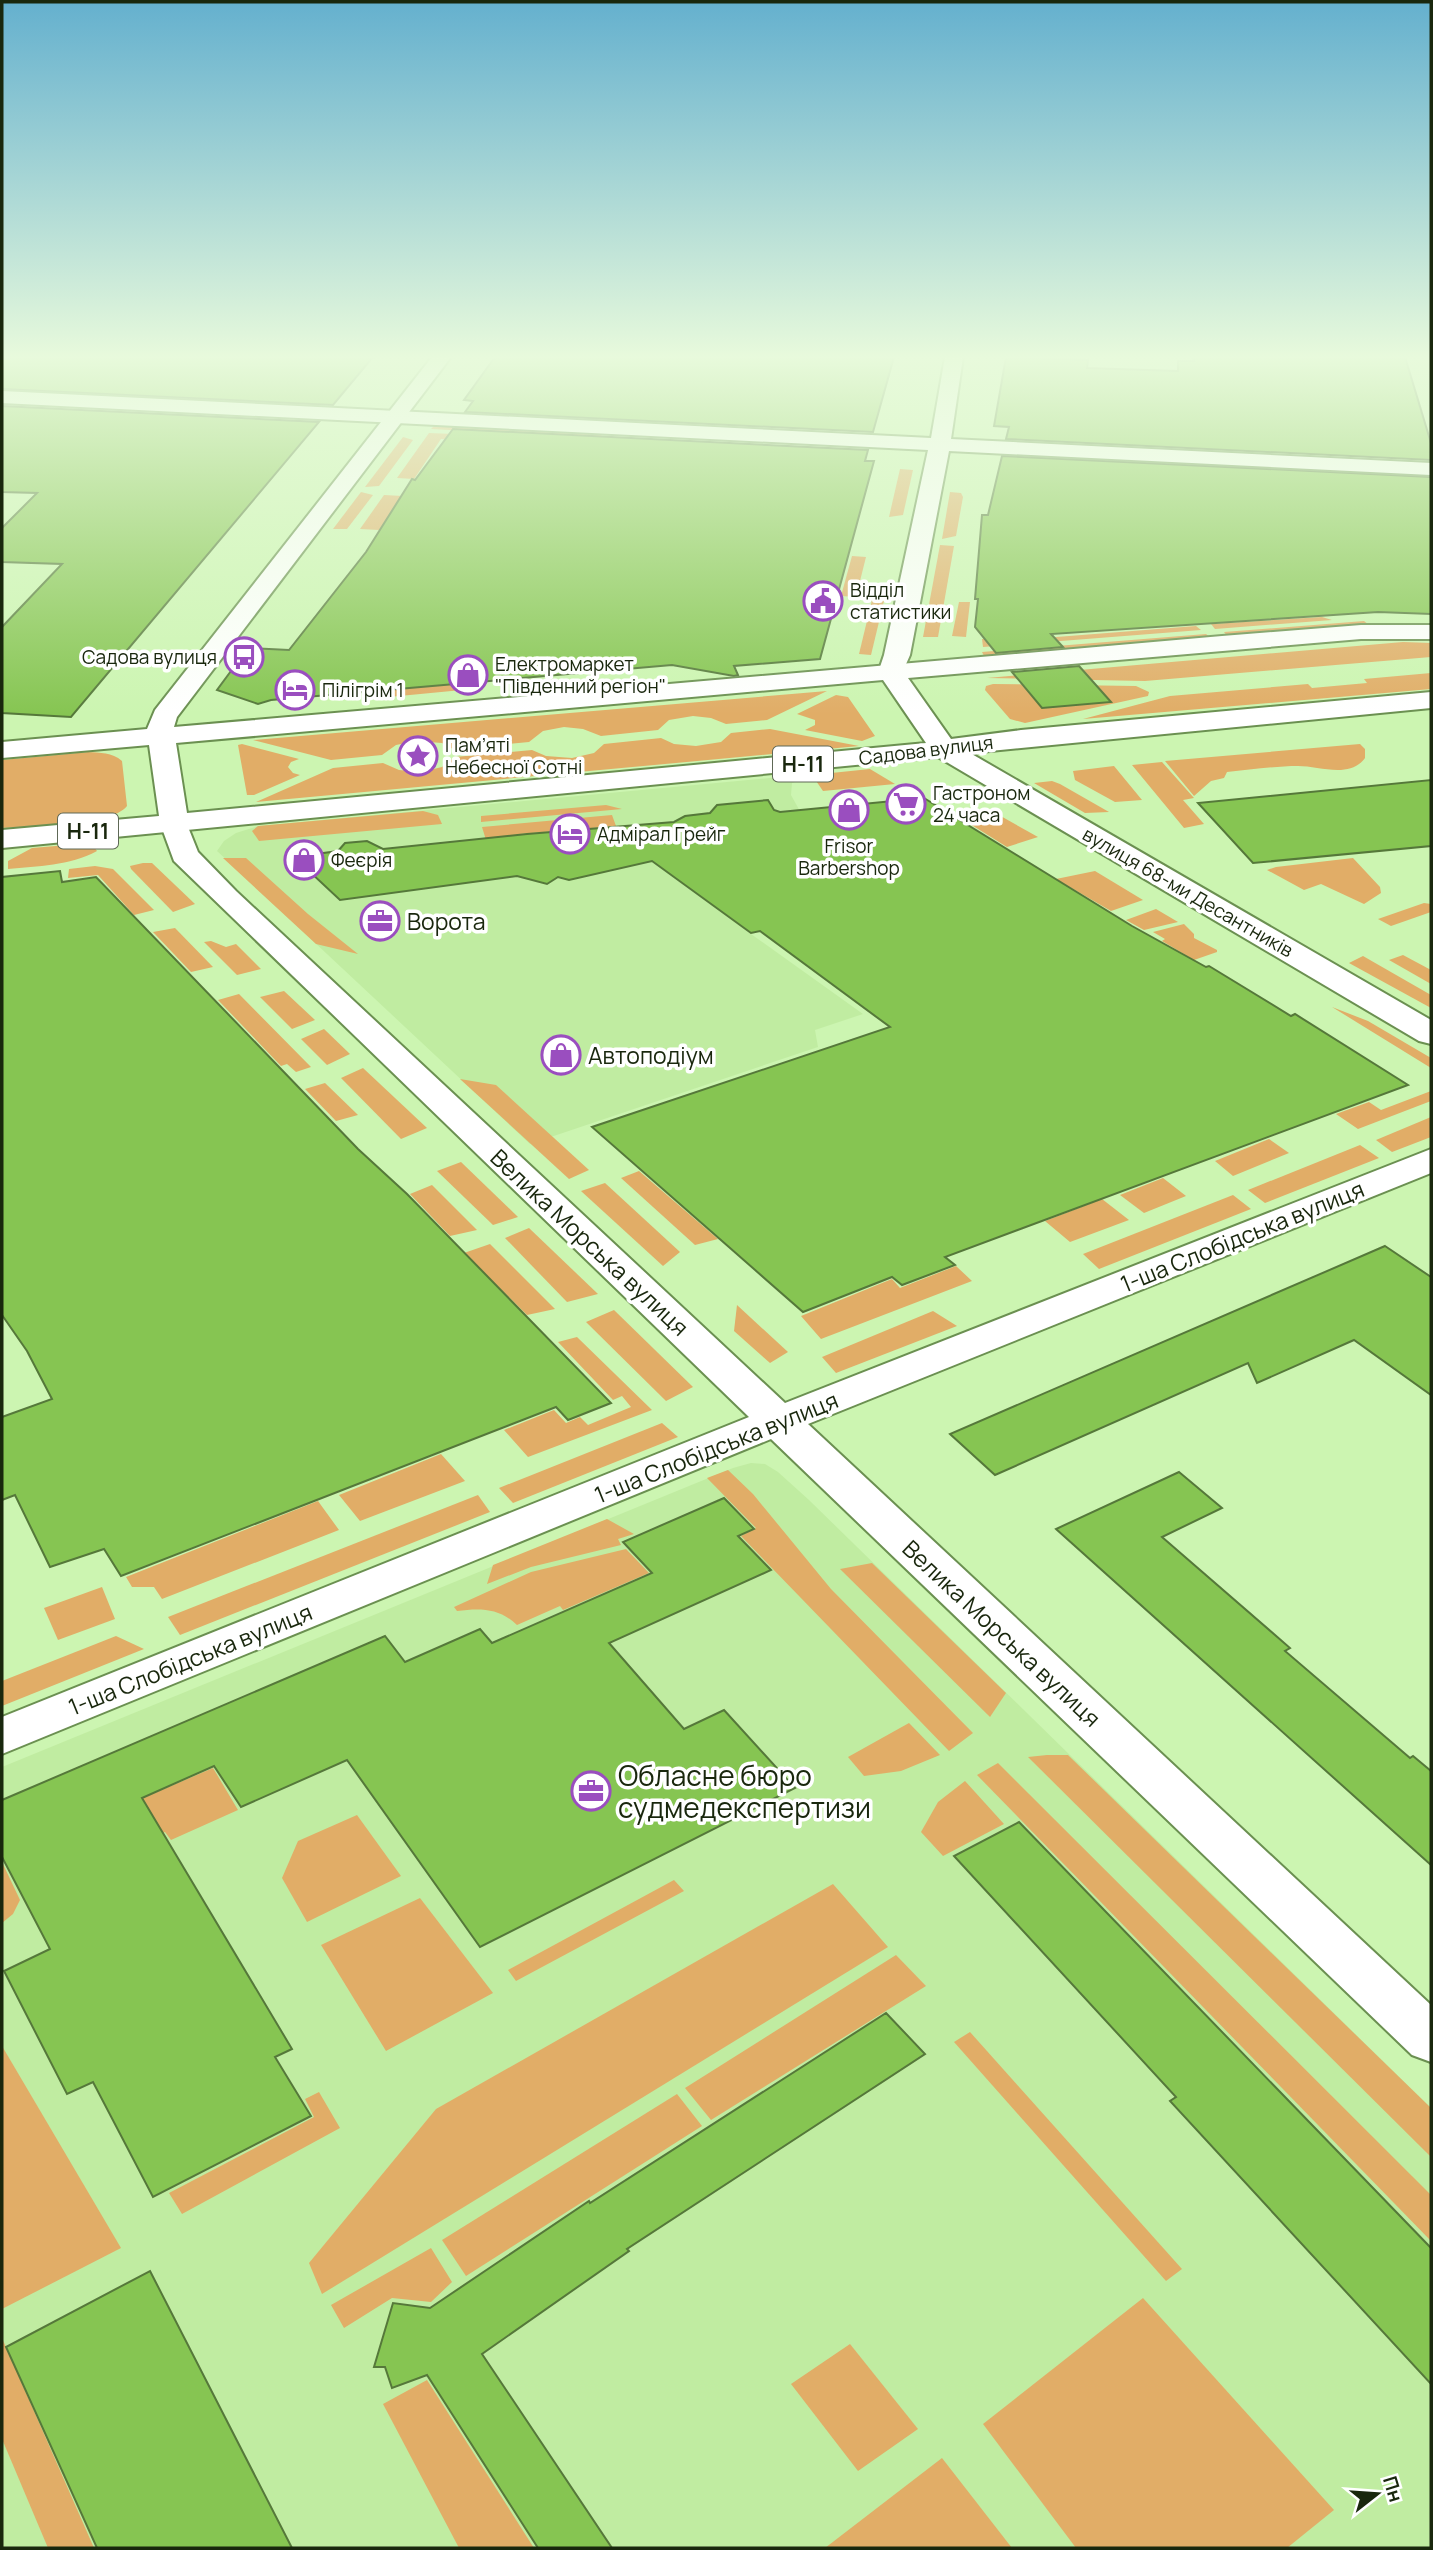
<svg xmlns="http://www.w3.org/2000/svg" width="1433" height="2550" viewBox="0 0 1433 2550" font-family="Manrope,sans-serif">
<rect width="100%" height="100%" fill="#ccf5b1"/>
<!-- built -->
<g fill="#c0eca1">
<path d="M822 773 792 783 791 795 817 842 876 906 751 934 863 1014 815 1030 818 1047 530 1144 217 851 224 841 236 833 258 826Z"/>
<path d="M751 1463 765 1464 778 1472 809 1500 1431 2108V2548H2V1767L733 1468Z"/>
</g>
<!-- green -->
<g fill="#e1ad67">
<path d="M436 424 603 433 600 438 431 429Z"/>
<path d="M429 433 478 435 475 441 441 439 414 479 397 478Z"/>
<path d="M403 437 413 440 379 486 365 487Z"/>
<path d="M900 469 913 470 903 515 889 517Z"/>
<path d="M361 492 373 495 347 529H333Z"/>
<path d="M950 492 961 493 963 497 956 536 942 539Z"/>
<path d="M384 495 403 496 379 530 360 529Z"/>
<path d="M940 545 954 546 938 637H923Z"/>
<path d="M852 556 866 557 856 597 841 596Z"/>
<path d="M872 600 884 601 871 655 859 654Z"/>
<path d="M959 602H970L966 637 952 636Z"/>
<path d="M1322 617 1332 620 1215 629 1211 624Z"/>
<path d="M1364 621 1369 625 1228 637 1224 632Z"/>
<path d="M1196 626 1201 630 983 647 982 639H1031Z"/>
<path d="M1206 634 1211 638 985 658 982 652Z"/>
<path d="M1403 642 1431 643V657L1145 681 987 678Z"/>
<path d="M1431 673V689L1083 719 1170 696 1308 684 1312 688 1367 683 1364 679Z"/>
<path d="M460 684 462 690 389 697V691L395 686Z"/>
<path d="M993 684 1136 686 1149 692 1148 696 1025 723 1010 719 985 690 986 686Z"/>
<path d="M827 691 767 720 726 724 711 718 693 716 669 720 658 730 601 736 583 729 564 727 543 731 529 742 453 749 442 743 416 741 396 745 382 755 331 760 253 740Z"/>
<path d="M836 695 848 697 875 736 862 741 805 730 815 725V720L797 714Z"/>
<path d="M770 729 859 746 256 802 333 768 383 763 399 770 421 772 442 767 455 757 532 750 546 756 572 758 594 753 604 744 661 738 674 744 696 746 721 742 731 733Z"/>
<path d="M242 744 299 759 291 762 288 767 293 773 300 775 254 795H247L238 745Z"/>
<path d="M1360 744 1365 749V758C1350 779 1319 766 1298 766 1275 766 1250 770 1227 772L1224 778 1211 781 1194 796 1165 761Z"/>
<path d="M88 752C100 753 112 752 122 761L127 806C110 827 30 826 2 828V760Z"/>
<path d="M1162 762 1194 798 1183 800 1204 824 1184 828 1132 765Z"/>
<path d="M1114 766 1142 800 1115 802 1075 780 1073 771Z"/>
<path d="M870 769 895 784 823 791 812 775Z"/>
<path d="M1052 781 1060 784 1109 812 1085 813 1034 783Z"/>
<path d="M606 805 622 809 481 822V816Z"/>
<path d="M990 810 1038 837 1007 847 962 819Z"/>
<path d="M423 811 438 815 442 824 259 841 252 831 258 826Z"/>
<path d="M612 815 616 826 520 834V837L486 840 482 827Z"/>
<path d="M91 843 97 851C69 866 38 866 8 869V861L32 848Z"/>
<path d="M223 858H246L308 914 358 954 316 944Z"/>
<path d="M1353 858 1380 887 1381 893 1364 904 1321 884 1304 890 1267 870 1276 867Z"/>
<path d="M143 863H152L195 904 173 912 131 869 130 866Z"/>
<path d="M95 866 113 869 154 910 134 915 98 875 68 878 69 869Z"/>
<path d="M1095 871 1143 900 1111 911 1056 879Z"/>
<path d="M1424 903 1431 904V912L1391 926 1378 919Z"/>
<path d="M1156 909 1178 922 1144 930 1126 920Z"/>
<path d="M1184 924 1194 934V938L1217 950V952L1194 960 1162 941 1165 939 1153 932Z"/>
<path d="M175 928 213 967 191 972 153 932Z"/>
<path d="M211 941 226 947 236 944 261 969 237 975 204 942Z"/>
<path d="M1403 955 1431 970V984L1389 960Z"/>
<path d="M1363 956 1431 995V1008L1349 963Z"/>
<path d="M284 991 315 1020 292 1029 260 997Z"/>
<path d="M239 994 311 1067 296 1072 287 1064 281 1066 218 1000Z"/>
<path d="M1332 1007 1368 1021 1431 1058V1068Z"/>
<path d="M324 1029 350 1054 327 1065 301 1039Z"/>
<path d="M363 1068 427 1128 401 1139 341 1078Z"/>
<path d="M460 1079 496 1085 589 1170 569 1179Z"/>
<path d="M325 1083 358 1115 336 1121 305 1089Z"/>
<path d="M1431 1091V1101L1358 1129 1336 1114 1369 1102 1381 1110Z"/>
<path d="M1431 1117V1137L1392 1152 1376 1140Z"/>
<path d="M1269 1139 1289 1153 1233 1176 1215 1161Z"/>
<path d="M1360 1145 1379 1158 1265 1203 1248 1190Z"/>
<path d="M461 1162 518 1217 493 1225 437 1171Z"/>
<path d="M639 1171 718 1239 695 1245 621 1178Z"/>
<path d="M1163 1178 1186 1196 1144 1213 1120 1195Z"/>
<path d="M605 1183 680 1252 663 1266 581 1191Z"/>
<path d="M432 1185 477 1230 450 1236 410 1194Z"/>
<path d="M1233 1195 1251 1209 1099 1269 1083 1254Z"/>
<path d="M1102 1199 1129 1220 1070 1242 1045 1221Z"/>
<path d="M529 1228 598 1294 567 1302 505 1238Z"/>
<path d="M490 1244 555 1309 527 1315 464 1253Z"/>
<path d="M956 1266 972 1281 821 1339 801 1316 892 1279 900 1288Z"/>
<path d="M737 1305 788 1352 770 1363 734 1331Z"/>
<path d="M614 1310 693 1387 666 1401 586 1322Z"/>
<path d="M933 1311 957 1326 836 1373 822 1357Z"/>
<path d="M577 1337 652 1410 528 1457 504 1430 554 1410 566 1423 580 1417 588 1425 631 1407 622 1396 613 1400 558 1342Z"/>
<path d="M662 1423 678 1437 513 1503 499 1488Z"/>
<path d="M441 1454 465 1481 360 1521 339 1495Z"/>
<path d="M728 1470 753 1494 831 1589 973 1733 949 1751 741 1536 756 1528 707 1478Z"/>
<path d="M478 1495 490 1512 180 1635 168 1617Z"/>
<path d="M318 1501 339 1530 162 1599 154 1587H132L126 1577Z"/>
<path d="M607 1519 634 1534 618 1539 621 1545 531 1567 487 1584 493 1565Z"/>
<path d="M626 1549 649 1573 563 1610 560 1606 517 1625C499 1608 481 1608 457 1611L454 1607 531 1572Z"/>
<path d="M872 1563 1006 1693 990 1717 840 1569Z"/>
<path d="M102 1587 115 1619 58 1640 44 1608Z"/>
<path d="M116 1636 144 1649 2 1706V1681Z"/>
<path d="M909 1723 940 1755 901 1771 864 1776 848 1757Z"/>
<path d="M1047 1755H1068L1431 2108V2157L1028 1757Z"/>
<path d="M998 1763 1431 2195V2241L977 1775Z"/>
<path d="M213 1768 238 1810 171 1840 165 1832 145 1841 124 1806Z"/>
<path d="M965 1781 1004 1824 943 1856 921 1832 938 1802Z"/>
<path d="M357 1815 401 1876 307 1922 282 1878 298 1841Z"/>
<path d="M2 1862 20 1900 13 1914 2 1923Z"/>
<path d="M674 1880 684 1891 516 1981 508 1970Z"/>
<path d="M833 1884 888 1947 322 2294 309 2263 436 2109Z"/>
<path d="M420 1898 493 1993 386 2051 321 1945Z"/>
<path d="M896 1955 926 1986 711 2120 685 2088Z"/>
<path d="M970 2032 1182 2269 1166 2281 954 2042Z"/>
<path d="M2 2046 121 2248 2 2309Z"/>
<path d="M319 2092 340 2128 182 2214 169 2193 314 2117 305 2099Z"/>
<path d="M677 2094 702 2126 466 2276 442 2240Z"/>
<path d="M431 2248 452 2282 431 2302 392 2298 344 2328 331 2305Z"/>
<path d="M1143 2298 1334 2510 1287 2548H1076L983 2424Z"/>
<path d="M2 2338 94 2548H48L2 2439Z"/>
<path d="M850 2344 918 2429 858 2471 791 2384Z"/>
<path d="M427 2380 534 2548H459L383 2404Z"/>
<path d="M942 2458 1012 2548H825Z"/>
</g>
<!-- building -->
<g fill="#86c552" stroke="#55783a" stroke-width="2">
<path d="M2 357H373L333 405 2 389Z"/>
<path d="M495 357H894L873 432 465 412 473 401 464 400Z"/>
<path d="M1006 357 1088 360 1087 368 1178 371V361H1194L1193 357H1405L1431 443V460L1006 439 1009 427 994 426Z"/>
<path d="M2 406 319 422 71 717 2 713V627L62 564 2 562V528L37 493 2 492Z"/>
<path d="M453 429 868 450 865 461H874L820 659 734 666 738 675 734 676 672 665 271 700 258 704 217 690 248 648 289 650 366 552 412 479 415 480Z"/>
<path d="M1002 456 1431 477V614L1378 612 1051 634 1063 647 996 653 975 627 978 599H975L982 515H988Z"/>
<path d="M1079 666 1111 702 1042 708 1012 672Z"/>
<path d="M1431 780V846L1253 863 1198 803Z"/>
<path d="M924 798 1132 926 1206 967 1209 966 1291 1016 1295 1014 1408 1085 945 1257 955 1265 902 1285 892 1277 803 1312 592 1127 890 1027 760 931 751 933 652 861 569 880 558 877 547 884 517 876 340 900 294 857 338 851 345 843 367 841 383 849 527 834 674 822 685 816 710 813 717 805 768 800 774 810 780 812Z"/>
<path d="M60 871 62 882 96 877 358 1149 407 1194 611 1403 568 1420 556 1407 121 1576 104 1549 50 1567 15 1495 2 1500V1417L52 1399 27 1351 2 1315V877Z"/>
<path d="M1385 1246 1431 1277V1395L1354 1340 1257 1383 1248 1363 995 1475 950 1434Z"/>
<path d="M1179 1472 1222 1508 1162 1537 1290 1648 1285 1651 1410 1758 1413 1756 1431 1771V1865L1056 1529Z"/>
<path d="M724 1498 754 1529 738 1536 771 1570 609 1643 684 1729 724 1710 795 1788 480 1947 347 1760 241 1807 214 1766 142 1798 292 2049 275 2057 311 2116 153 2197 93 2082 67 2094 4 1971 50 1949 2 1857V1800L385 1636 405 1662 480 1629 492 1643 652 1573 623 1542Z"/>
<path d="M1019 1822 1431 2248V2384L1170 2101 1176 2097 954 1856Z"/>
<path d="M886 2013 925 2054 627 2249 629 2251 482 2354 612 2548H538L427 2375 392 2388 385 2367H374L393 2303 430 2308 589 2201 590 2203Z"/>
<path d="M150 2271 292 2548H97L6 2347Z"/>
</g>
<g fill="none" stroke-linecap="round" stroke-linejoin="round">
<!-- minor casing -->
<g stroke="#6b9051" stroke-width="4">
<g id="minor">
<path d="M945 357H963L951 439 1431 463V475L949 451 910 655 900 678 891 681 882 678 878 673 884 655 928 450 2 403V391L931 438Z"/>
<path d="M174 814 184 817 198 852 236 891 785 1403 1431 1149V1173L808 1424 1431 2005V2062L1412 2055 771 1439 2 1754V1717L749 1417 174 861 160 823 164 817Z"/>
</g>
</g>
<!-- major casing -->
<g stroke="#6b9051" stroke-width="4">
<path id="major" d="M432 357H451L177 717 174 727 1222 636 1361 625H1431V639H1361L908 678 951 739 1021 730 1431 692V708L970 753 1431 1020V1044L1419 1041 938 757 2 848V830L159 816 149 745 2 758V742L147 729 155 710ZM883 680 926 743 187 813 176 743Z"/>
</g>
<!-- minor -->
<use href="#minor" fill="#fff" fill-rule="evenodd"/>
<!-- major -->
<use href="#major" fill="#fff" fill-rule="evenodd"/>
</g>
<!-- sky -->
<linearGradient id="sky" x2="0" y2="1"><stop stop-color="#64b0ce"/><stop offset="0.5" stop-color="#e8fadc"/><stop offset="1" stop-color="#e8fadc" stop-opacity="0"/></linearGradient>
<rect width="1433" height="714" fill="url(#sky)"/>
<!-- icons -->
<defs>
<g id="civic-ring" transform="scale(2.0125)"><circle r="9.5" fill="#fff" stroke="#9a4ebf" stroke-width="1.5"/><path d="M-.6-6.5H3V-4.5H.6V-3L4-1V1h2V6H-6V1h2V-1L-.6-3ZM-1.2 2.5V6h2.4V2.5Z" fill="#9a4ebf"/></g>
<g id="bus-ring" transform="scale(2.0125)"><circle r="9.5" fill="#fff" stroke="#9a4ebf" stroke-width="1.5"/><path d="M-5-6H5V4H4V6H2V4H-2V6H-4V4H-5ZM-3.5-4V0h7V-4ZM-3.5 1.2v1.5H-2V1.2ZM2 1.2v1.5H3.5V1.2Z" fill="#9a4ebf"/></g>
<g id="shop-ring" transform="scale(2.0125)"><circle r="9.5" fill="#fff" stroke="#9a4ebf" stroke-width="1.5"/><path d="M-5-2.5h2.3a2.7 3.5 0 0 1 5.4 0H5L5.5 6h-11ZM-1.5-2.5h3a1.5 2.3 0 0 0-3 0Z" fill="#9a4ebf"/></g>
<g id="hotel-ring" transform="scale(2.0125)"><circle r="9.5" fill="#fff" stroke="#9a4ebf" stroke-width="1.5"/><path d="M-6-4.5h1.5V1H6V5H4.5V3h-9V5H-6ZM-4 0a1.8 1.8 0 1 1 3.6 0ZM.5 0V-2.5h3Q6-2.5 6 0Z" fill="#9a4ebf"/></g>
<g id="sight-ring" transform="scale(2.0125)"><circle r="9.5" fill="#fff" stroke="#9a4ebf" stroke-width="1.5"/><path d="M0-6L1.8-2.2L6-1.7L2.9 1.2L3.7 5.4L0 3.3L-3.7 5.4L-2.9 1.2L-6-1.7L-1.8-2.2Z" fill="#9a4ebf"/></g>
<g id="supermarket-ring" transform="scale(2.0125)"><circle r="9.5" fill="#fff" stroke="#9a4ebf" stroke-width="1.5"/><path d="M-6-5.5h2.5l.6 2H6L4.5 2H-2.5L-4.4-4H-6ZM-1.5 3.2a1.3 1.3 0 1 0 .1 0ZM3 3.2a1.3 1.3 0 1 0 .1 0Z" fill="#9a4ebf"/></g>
<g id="office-ring" transform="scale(2.0125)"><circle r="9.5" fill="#fff" stroke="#9a4ebf" stroke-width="1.5"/><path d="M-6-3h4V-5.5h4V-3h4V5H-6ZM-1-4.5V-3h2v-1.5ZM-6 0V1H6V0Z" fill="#9a4ebf"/></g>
</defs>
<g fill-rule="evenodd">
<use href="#civic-ring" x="823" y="601"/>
<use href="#bus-ring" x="244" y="657"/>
<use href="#shop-ring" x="468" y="675"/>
<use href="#hotel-ring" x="295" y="690"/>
<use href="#sight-ring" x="418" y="756"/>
<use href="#supermarket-ring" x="906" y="804"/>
<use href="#shop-ring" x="849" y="810"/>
<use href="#hotel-ring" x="570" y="834"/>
<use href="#shop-ring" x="304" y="860"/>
<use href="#office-ring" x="380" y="921"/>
<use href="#shop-ring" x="561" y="1055"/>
<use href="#office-ring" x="591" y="1791"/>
</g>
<g text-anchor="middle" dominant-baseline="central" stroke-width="7" stroke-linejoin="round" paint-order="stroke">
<!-- far-poi labels -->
<g font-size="19" fill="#19270d" stroke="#fff" text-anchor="start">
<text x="850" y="590">Відділ<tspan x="850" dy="22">статистики</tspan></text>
<text x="217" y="657" text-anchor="end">Садова вулиця</text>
<text x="495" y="664">Електромаркет<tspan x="495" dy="22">"Південний регіон"</tspan></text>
<text x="322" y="690">Пілігрім 1</text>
<text x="445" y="745">Пам’яті<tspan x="445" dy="22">Небесної Сотні</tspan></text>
<text x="933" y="793">Гастроном<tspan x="933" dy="22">24 часа</tspan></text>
<text x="597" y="834">Адмірал Грейг</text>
<text x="849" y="846" text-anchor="middle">Frisor<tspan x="849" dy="22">Barbershop</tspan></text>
<text x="331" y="860">Феєрія</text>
</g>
<!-- far-street labels -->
<g font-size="19" fill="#19270d" stroke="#fff">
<text transform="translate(926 750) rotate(-7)">Садова вулиця</text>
<text transform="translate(1188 892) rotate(30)">вулиця 68-ми Десантників</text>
</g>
<!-- shield labels -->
<g fill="#fff" stroke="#5e6856" stroke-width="2">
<rect x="773" y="746.5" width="60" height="35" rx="5"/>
<rect x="58" y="813.5" width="60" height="35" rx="5"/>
</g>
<g font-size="21" font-weight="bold" fill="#19270d">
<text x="803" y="764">Н-11</text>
<text x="88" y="831">Н-11</text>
</g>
<!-- poi labels -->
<g font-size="23" fill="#19270d" stroke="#fff" text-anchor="start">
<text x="407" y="921">Ворота</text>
<text x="588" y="1055">Автоподіум</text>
</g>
<!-- street labels -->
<g font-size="23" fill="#19270d" stroke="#fff">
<text transform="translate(1242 1236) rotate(-22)">1-ша Слобідська вулиця</text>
<text transform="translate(590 1242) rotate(43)">Велика Морська вулиця</text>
<text transform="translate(716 1447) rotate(-22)">1-ша Слобідська вулиця</text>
<text transform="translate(1002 1633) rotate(43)">Велика Морська вулиця</text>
<text transform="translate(190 1659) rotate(-22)">1-ша Слобідська вулиця</text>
</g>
<!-- near-poi labels -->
<g font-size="28" fill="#19270d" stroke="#fff" text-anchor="start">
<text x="618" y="1775">Обласне бюро<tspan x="618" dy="32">судмедекспертизи</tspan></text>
</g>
</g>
<!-- border -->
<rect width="1433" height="2550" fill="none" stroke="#19270d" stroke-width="7"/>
<!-- north arrow -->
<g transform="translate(1377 2494) rotate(73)" stroke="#ffffff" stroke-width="5" paint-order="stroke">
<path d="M0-5L12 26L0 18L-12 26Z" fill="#19270d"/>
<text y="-10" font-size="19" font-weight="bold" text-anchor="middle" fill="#19270d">Пн</text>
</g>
</svg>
